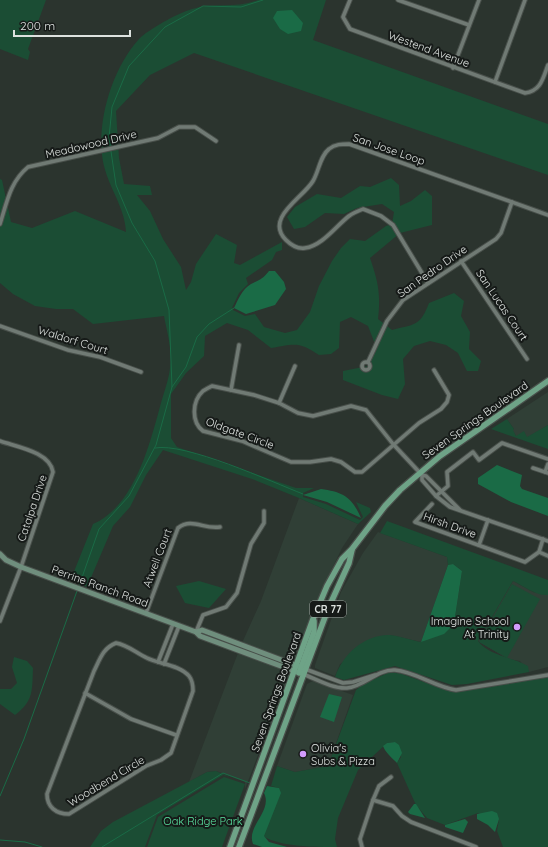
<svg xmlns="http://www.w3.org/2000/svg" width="548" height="847" viewBox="0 0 548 847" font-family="Quicksand,sans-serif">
<rect width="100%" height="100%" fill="#2b342e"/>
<!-- built -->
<g fill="#303f36">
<path d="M548 392V425L527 438 516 436 512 430 514 429 507 419Z"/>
<path d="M299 498 358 524 342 548 330 573 293 662 242 643 261 601Z"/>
<path d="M378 532 447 557 448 565 421 642 390 635 340 664 335 676 315 668V665L341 592 363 553Z"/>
<path d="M513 581 533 592 548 595V667L529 672 520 661 508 659 478 641Z"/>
<path d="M238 653 290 672 245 789V782L216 771 207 772 189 782Z"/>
<path d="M313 681 353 695 328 766 295 772 277 766 307 684Z"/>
</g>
<!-- green -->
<g fill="#1b4d34">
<path d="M0 0H46L28 49 30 52 28 60 0 49Z"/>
<path d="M258 0H326L313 40 548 124V175L194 53 150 75 116 111 119 158 124 184 150 186 152 195H137L150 211 163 239 181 267 186 290 191 282 196 264 216 234 237 245 234 263 240 265 282 242V250L276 252 272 260 246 278 248 284 239 293 232 308 233 310 245 316 255 314 264 327 285 333 297 330 310 312 319 286 332 261 341 248 350 239 365 241 386 226 392 224 394 212 382 204 357 208 344 214 325 213 305 227 294 229 287 217 295 207 317 194 341 198 360 186 370 187 391 178 399 185 400 206 411 201 425 190 432 196V225L400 233 370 258C378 281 381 294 378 319L392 330C414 324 420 327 429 303L454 293 464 301 461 316 470 332 469 349 481 361 478 371H467L458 353 446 345 430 341 414 346 403 359 405 384 398 399 382 395 343 380V371L368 366 377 349 368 326 351 317 340 322 339 348 331 354 319 355C299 341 294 344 271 348L248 330 227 323 205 336 204 356 186 373 171 394V438L177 447 296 488H314L303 493V497L326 504 360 520 363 517 356 502 370 508 371 512 358 524 299 498 252 479 163 450 146 475 130 507 113 526 87 587 71 579 93 524C135 506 150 443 161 403 164 392 169 379 170 368 173 350 167 333 164 316L93 324 73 309H56L35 306 13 294 0 283V179L2 180 11 222 32 228 75 211 126 232C125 205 105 184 102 155 98 116 113 68 139 39 149 29 178 13 192 9 214 2 236 9 258 0Z"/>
<path d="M507 419 514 429 513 430 516 436 524 431 527 437 548 425V449L491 429Z"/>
<path d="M387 521 548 580V595C535 596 524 586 513 581L478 641C489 656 513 657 528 666L529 672 467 684 452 685 395 666 344 680 335 677C343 654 365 634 390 635 400 636 411 640 421 642L456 622 455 617 462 571 453 564 448 565 447 557 380 533Z"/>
<path d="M199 581 226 589 209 608 185 603 176 586Z"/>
<path d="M512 584 540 599 507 658 479 642Z"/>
<path d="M14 657 27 661 33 668C32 690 34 701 15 715L0 704V689H11L17 683 12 667Z"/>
<path d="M390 672 402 674 435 686 456 692 548 677V847H503L497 831 499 819 478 813 445 825 427 818 416 805 397 763 401 757 395 742 387 743 358 770 338 818 335 839 337 847C315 847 280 847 263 836L279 788 271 786 277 766 295 772 328 766 356 690 363 684Z"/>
<path d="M216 771 230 777 223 775 157 815 145 847H90L101 831 113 822 207 772Z"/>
<path d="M224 777 245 784 222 847H147L158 817Z"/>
</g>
<!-- water -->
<g fill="#1a6b46">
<path d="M292 10 303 23 301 31 288 34 280 29 273 18 277 11Z"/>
<path d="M269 271H275L284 282 286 289 275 305 246 314 234 308C238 300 242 289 251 284 259 280 263 279 269 271Z"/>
<path d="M497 465 522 475 520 486 522 489 548 498V516L511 502 478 484V478Z"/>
<path d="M321 489C343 492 352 497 361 518L327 502 303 495Z"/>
<path d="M453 564 462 571 455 617 456 622 444 634 421 642 448 565Z"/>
<path d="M329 694 342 697 334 722 320 717Z"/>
<path d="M395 742 399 745 402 753 397 763C393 759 385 752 383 746L387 743Z"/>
<path d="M267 786 279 788 281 793 264 836 269 842 287 847H262L253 844C246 826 273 811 264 793Z"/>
<path d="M414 804H416L425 818 410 814 408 812Z"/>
<path d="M492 811 497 813 499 819 495 832 488 825 477 819V814Z"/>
<path d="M465 819 468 822 463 833 445 827V825Z"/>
</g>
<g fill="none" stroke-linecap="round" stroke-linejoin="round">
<!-- stream -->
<g stroke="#1a6b46" stroke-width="1">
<path d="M172 387 186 367 197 337 209 324 234 308"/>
<path d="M155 448C185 442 272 482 303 494"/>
<path d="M79 586 99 529 129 496 156 445 172 387 169 310 155 261 132 223 116 185 109 138 112 107 129 66 165 27 203 6 241 7 263 0"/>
<path d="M0 796 24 739 77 591"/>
<path d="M0 840 25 842 42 847"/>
<path d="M102 847 223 773 250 783"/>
</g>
<!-- street casing -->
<g stroke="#484f4a" stroke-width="5.5">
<g id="street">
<path d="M350 0 343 17 350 29 525 93C541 91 543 78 548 65"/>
<path d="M398 0 469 25"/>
<path d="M453 68 479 0"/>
<path d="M495 82 525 0"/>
<path d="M0 224C7 202 10 182 28 167L158 138 179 127H195L216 141"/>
<path d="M461 261 527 359"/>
<path d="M428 283 393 225 381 216 363 209C358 211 353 213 349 216 336 226 322 246 305 248 298 249 291 245 286 240 264 218 303 198 313 181 319 171 320 156 329 149 335 144 342 144 349 144L548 215"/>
<path d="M0 326 68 350 100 357 141 372"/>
<path d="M368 362 387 321 403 300 496 239 501 233 512 202"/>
<circle cx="366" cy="366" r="4"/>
<path d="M434 370 449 395 447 402 441 409 419 423 362 472H355L341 462 331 459 310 462H291L242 441 203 431C191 422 192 401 203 391 206 389 210 387 212 386L254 395 279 403 298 413 313 416 351 406 366 410 393 444 422 475 426 476 460 510"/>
<path d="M231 390 239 345"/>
<path d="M279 403 295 366"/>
<path d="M0 441C17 447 50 452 53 472L21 567 0 621"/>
<path d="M533 468 548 473"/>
<path d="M545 472 548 464"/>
<path d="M422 475V480L436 496 450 507 548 541"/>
<path d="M436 496 448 486 447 472 473 452 479 460 502 443 548 459"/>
<path d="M432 504 415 522 525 562 539 552"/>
<path d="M543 539 539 552 548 556"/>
<path d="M479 545 488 520"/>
<path d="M146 613 178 528C192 517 204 530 220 527"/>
<path d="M196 632 203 615 226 607 237 593 251 544 264 523V511"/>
<path d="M116 643C128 645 136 653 147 658 159 664 180 665 189 676 193 681 193 686 193 691L171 753 161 760 146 766 69 814C56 814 47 807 47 794L94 671C100 659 103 648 116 643Z"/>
<path d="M158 662 173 624"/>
<path d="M164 664 179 626"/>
<path d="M305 669 343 683 353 682 375 675"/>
<path d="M303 674C316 679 333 689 347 688 364 687 377 669 395 670 416 672 435 687 456 690L548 675"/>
<path d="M85 693 131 719 176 735"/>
<path d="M373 800 393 806 402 816 411 822 476 847"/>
<path d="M362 847 360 839 373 800 379 786 391 777"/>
</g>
</g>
<!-- secondary casing -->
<g stroke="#484f4a" stroke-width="7">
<g id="secondary">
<path d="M0 554 6 560 21 567 196 632 200 636 297 672"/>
<path d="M196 632 202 630 300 667"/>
</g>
</g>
<!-- primary casing -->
<g stroke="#484f4a" stroke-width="8">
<g id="primary">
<path d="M299 673 314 632V621"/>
<path d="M230 847 313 619 327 586 342 559 352 549 385 506 400 490 440 456 548 381"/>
<path d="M239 847 328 609 349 563 352 550"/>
</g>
</g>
<!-- street -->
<use href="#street" stroke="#707a74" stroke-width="3.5"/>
<!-- secondary -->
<use href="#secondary" stroke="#6f8e7d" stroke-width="5"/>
<!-- primary -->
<use href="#primary" stroke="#6ea387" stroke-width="5.5"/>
</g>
<!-- markers -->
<g fill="#d29cfd" stroke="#161a18" stroke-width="1.5">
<circle cx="517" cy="627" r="4"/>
<circle cx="303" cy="754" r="4"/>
</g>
<g text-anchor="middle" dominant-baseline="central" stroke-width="4" stroke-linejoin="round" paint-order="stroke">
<!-- shield labels -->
<rect fill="#161a18" stroke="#a1a6a3" stroke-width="1" x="310" y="601" width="36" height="16" rx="3"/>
<g font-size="10" font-weight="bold" fill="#dde2df">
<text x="328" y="609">CR 77</text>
</g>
<!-- street labels -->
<g font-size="11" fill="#dde2df" stroke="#161a18">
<text transform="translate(429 49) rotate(20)">Westend Avenue</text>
<text transform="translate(91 144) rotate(-13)">Meadowood Drive</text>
<text transform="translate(389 149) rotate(19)">San Jose Loop</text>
<text transform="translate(432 271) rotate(-35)">San Pedro Drive</text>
<text transform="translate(502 305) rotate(56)">San Lucas Court</text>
<text transform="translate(73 340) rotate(17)">Waldorf Court</text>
<text transform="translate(475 420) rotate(-35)">Seven Springs Boulevard</text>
<text transform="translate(240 433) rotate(20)">Oldgate Circle</text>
<text transform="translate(32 508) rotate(-71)">Catalpa Drive</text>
<text transform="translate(450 525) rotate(20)">Hirsh Drive</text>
<text transform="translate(157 558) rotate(-69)">Atwell Court</text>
<text transform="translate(100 586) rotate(20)">Perrine Ranch Road</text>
<text transform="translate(276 692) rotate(-70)">Seven Springs Boulevard</text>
<text transform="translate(106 781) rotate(-31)">Woodbend Circle</text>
</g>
<!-- poi labels -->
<g font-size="11" fill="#dde2df" stroke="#161a18" text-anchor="end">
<text x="509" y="621">Imagine School<tspan x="509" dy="13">At Trinity</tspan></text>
<text x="311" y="748" text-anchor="start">Olivia's<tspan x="311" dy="13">Subs &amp; Pizza</tspan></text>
</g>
<!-- park labels -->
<g font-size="11" fill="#5ae1a0" stroke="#161a18">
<text x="203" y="821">Oak Ridge Park</text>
</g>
</g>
<!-- scale -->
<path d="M14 30v6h116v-6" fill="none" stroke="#dde2df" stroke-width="2"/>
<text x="20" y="30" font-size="12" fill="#dde2df" stroke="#161a18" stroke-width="3" paint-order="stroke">200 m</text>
</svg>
